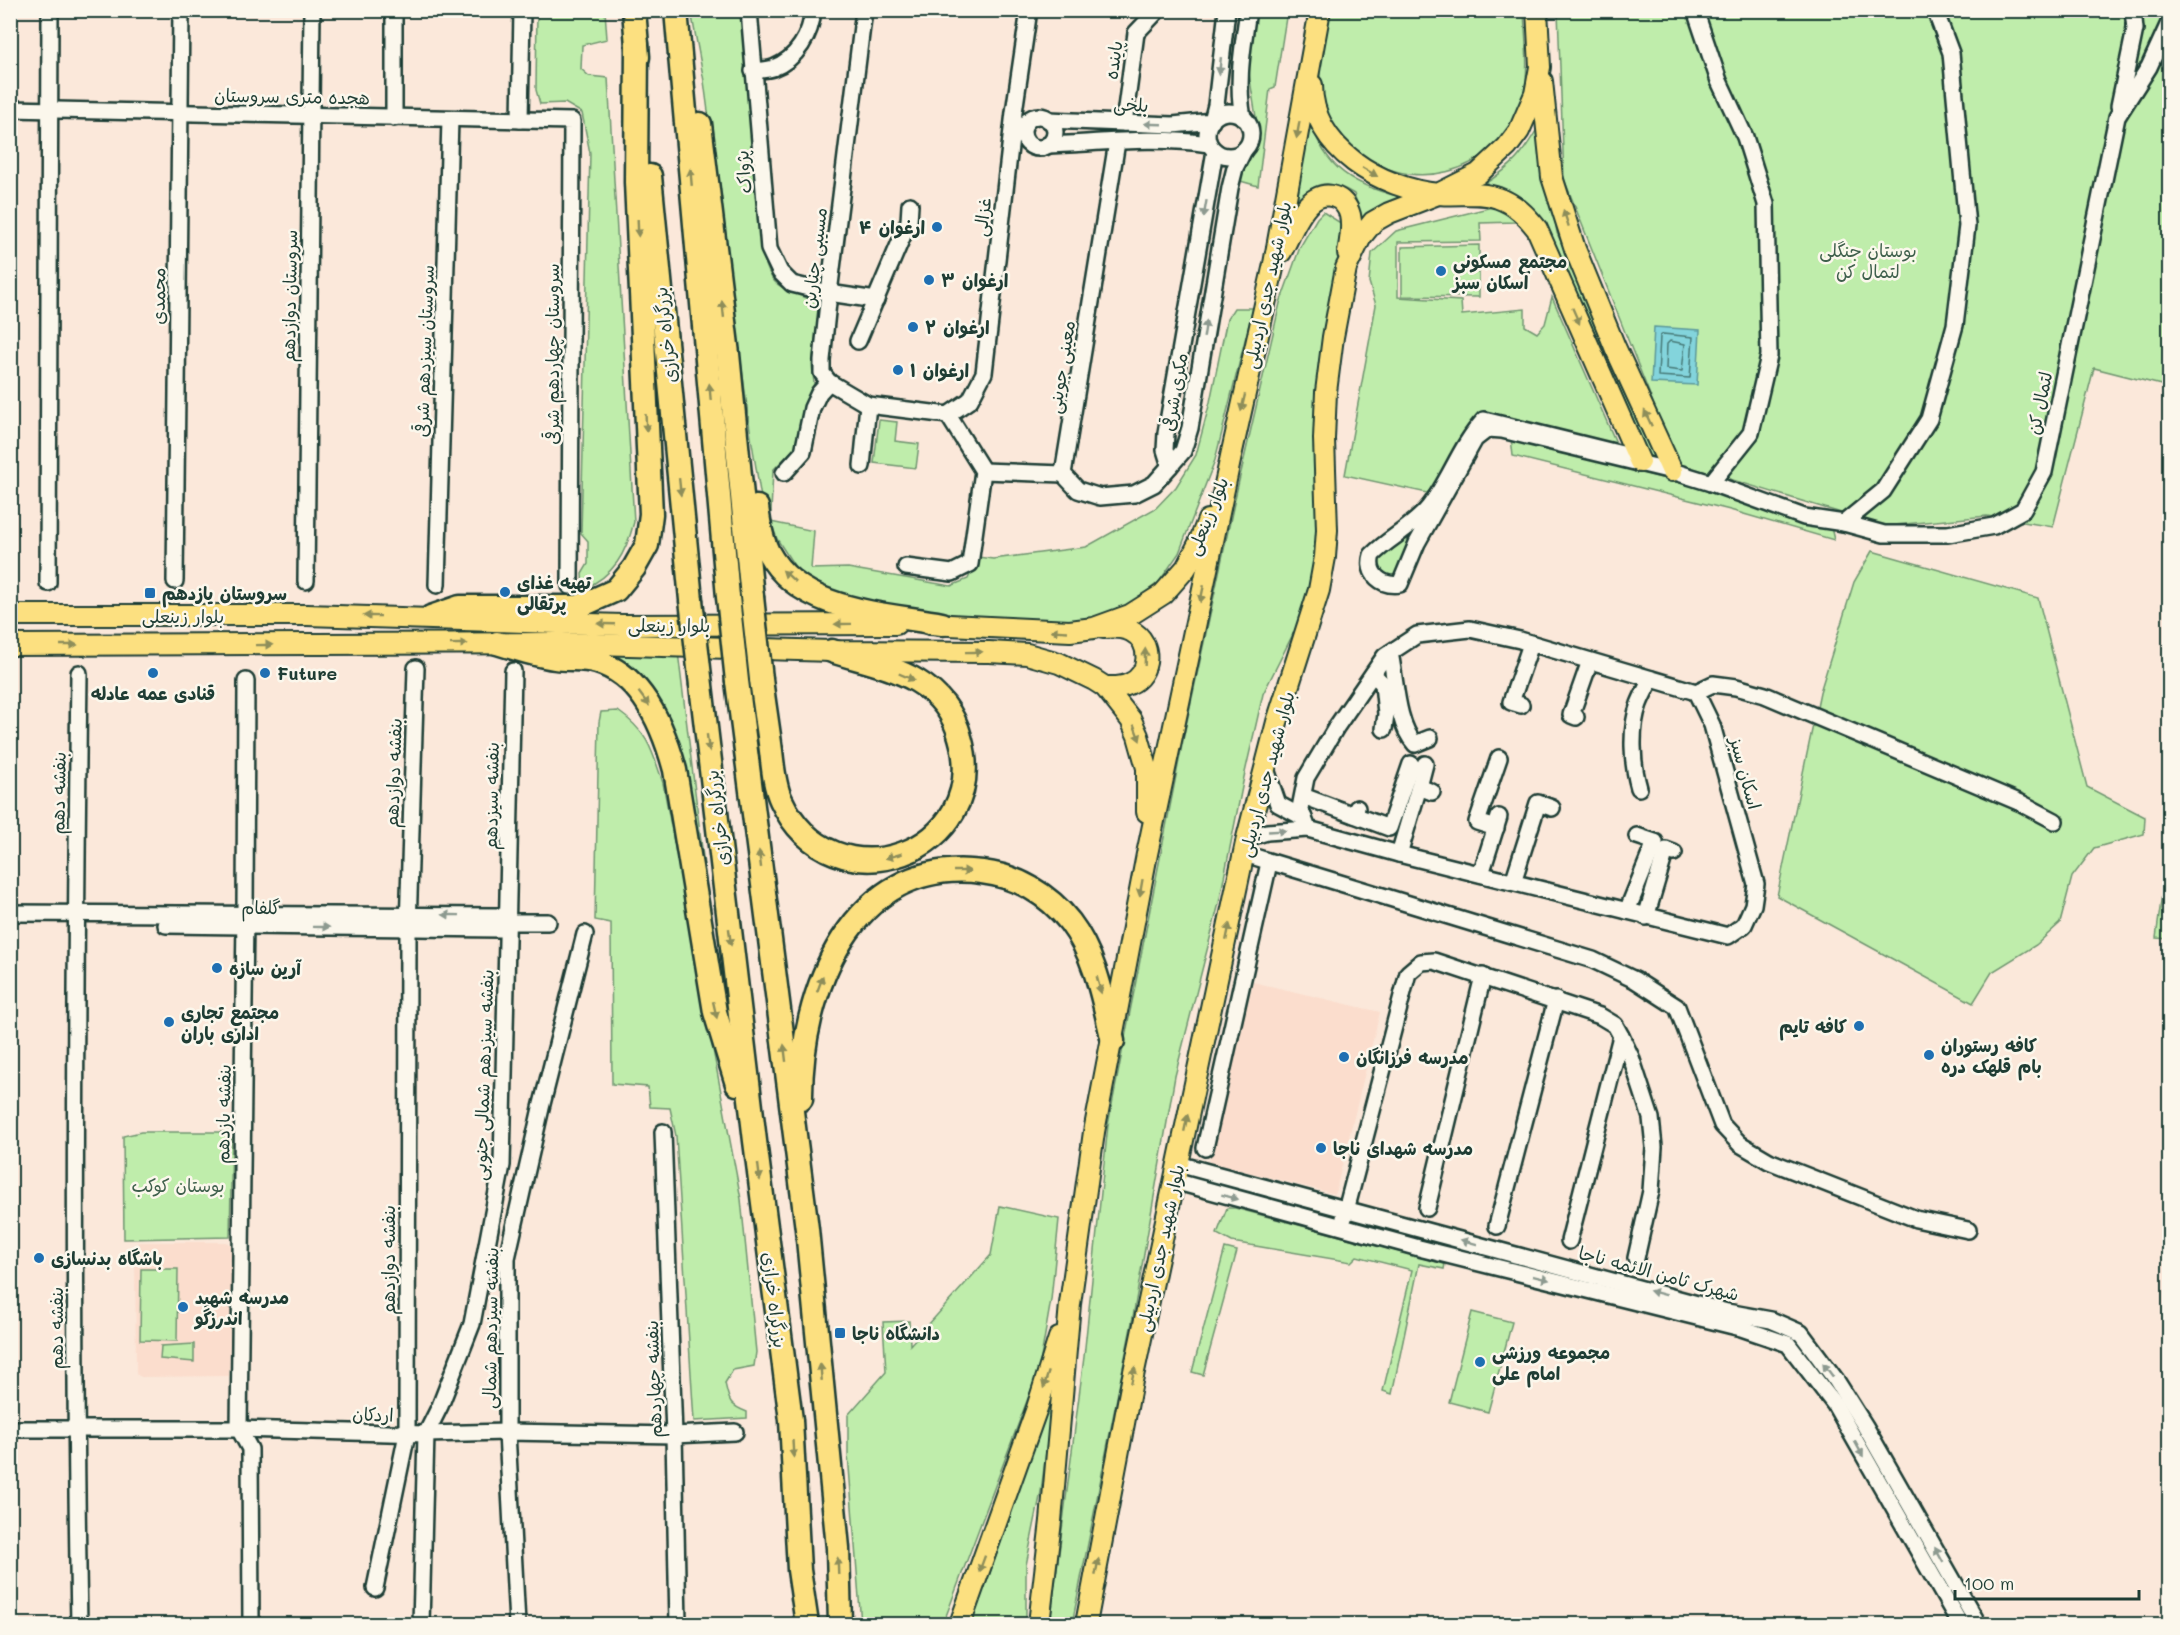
<svg xmlns="http://www.w3.org/2000/svg" width="2180" height="1635" viewBox="0 0 2180 1635" font-family="Mali,'Playpen Sans Arabic',sans-serif">
<rect width="100%" height="100%" fill="#fbe8da"/>
<filter id="ink" filterUnits="userSpaceOnUse"><feTurbulence type="fractalNoise" baseFrequency=".0167" numOctaves="2"/><feDisplacementMap in="SourceGraphic" scale="12" xChannelSelector="R" yChannelSelector="G"/><feConvolveMatrix kernelMatrix="1 2 1 2 8 2 1 2 1" color-interpolation-filters="sRGB"/></filter>
<g filter="url(#ink)">
<!-- built -->
<g fill="#fbddcd">
<path d="M1253 982 1380 1012 1335 1194 1209 1162Z"/>
<path d="M140 1242H225L229 1243 232 1247 229 1376 141 1377 136 1374 135 1246Z"/>
</g>
<!-- green -->
<g fill="#bfedab" stroke="#6f9570" stroke-width="1.5">
<path d="M537 11H605L607 39 582 45 581 69 589 76 608 78 634 522C626 553 614 576 583 589L582 574 588 564V541L581 533 590 153 582 113 565 103 540 104 536 90Z"/>
<path d="M691 11H742C746 73 752 135 759 198 761 225 757 253 772 278 779 290 807 298 820 303L812 365 814 383 799 444 773 470 771 512 767 518 761 498 751 437 704 81Z"/>
<path d="M1254 11H1287L1275 87 1270 89 1258 186 1237 180 1252 150 1256 136V117L1247 61Z"/>
<path d="M1328 11H1524C1525 38 1530 70 1523 97 1500 177 1402 202 1346 140 1335 128 1325 112 1322 96 1316 68 1323 39 1328 11Z"/>
<path d="M1558 11H2169V387L2094 368 2053 527 1987 516 1884 526 1677 463 1564 179Z"/>
<path d="M1306 107C1320 163 1346 184 1401 197 1381 204 1371 208 1359 225V209L1354 194C1329 178 1310 180 1297 208Z"/>
<path d="M1540 124 1557 233 1658 460 1646 458 1549 237 1525 200 1483 185C1514 165 1521 157 1540 124Z"/>
<path d="M1496 206 1515 218V222L1480 223 1481 241 1398 242V297L1461 301 1462 315 1525 309V326L1537 333 1545 324 1552 297 1617 445 1482 415 1467 428 1439 481 1427 493 1345 475 1376 305 1369 282 1372 253 1396 231Z"/>
<path d="M1323 212 1347 227 1321 357 1314 437 1318 517 1313 571 1297 626 1263 694 1244 777 1219 903 1175 1076 1133 1317 1072 1624H1050L1084 1357 1108 1125 1134 991 1184 735 1236 494 1280 303 1300 247 1317 218Z"/>
<path d="M1479 245V297L1402 296V247Z"/>
<path d="M1234 308H1253L1215 460 1179 553 1159 582 1127 606 1100 617 1064 623 997 620 857 601 813 583 795 567 777 539 771 522 814 531 811 569 848 568 951 586 968 579 978 557 993 559 1086 547 1156 508 1176 487 1196 455 1210 402 1227 319Z"/>
<path d="M879 420 897 422 895 441 919 444 916 468 874 463Z"/>
<path d="M1511 438 1830 523 1834 540 1730 510 1513 456Z"/>
<path d="M1416 527V532L1398 571 1393 577C1381 574 1378 571 1377 558Z"/>
<path d="M1872 551 2038 598 2087 787 2145 817 2144 834 2094 848 2072 877 2060 923 2036 945 1992 972 1973 1003 1777 896 1820 692 1854 582Z"/>
<path d="M678 652 722 1013 669 730 584 653Z"/>
<path d="M618 711C648 732 652 750 663 783L741 1199 756 1352 754 1366 733 1370 725 1383C729 1401 729 1405 747 1412V1418L694 1421 676 1136 670 1108 650 1107 648 1087 612 1084 611 923 595 920 599 722 601 712Z"/>
<path d="M2169 842V939L2156 938Z"/>
<path d="M141 1132H232L230 1237 124 1239 123 1136Z"/>
<path d="M1000 1206 1059 1219 1051 1300 1039 1369 943 1624H861L848 1454V1415L886 1372 883 1322 909 1321 910 1345 991 1255Z"/>
<path d="M1227 1208H1235L1445 1264 1444 1269 1419 1264 1392 1394 1383 1391 1412 1270 1357 1256 1351 1262 1232 1242 1217 1234Z"/>
<path d="M1225 1248 1237 1251 1203 1375 1192 1372Z"/>
<path d="M141 1269H178L177 1341 140 1340Z"/>
<path d="M1472 1312 1512 1322 1488 1412 1449 1402Z"/>
<path d="M194 1344V1362L160 1359 161 1346Z"/>
<path d="M1058 1354 1041 1492 1026 1565V1624H971L1009 1521Z"/>
</g>
<!-- water -->
<path fill="#83d4dc" stroke="#5b9899" stroke-width="1.5" d="M1654 327 1700 330 1697 385 1651 383Z"/>
<g fill="none" stroke-linecap="round" stroke-linejoin="round">
<!-- shore -->
<g stroke="#477977" stroke-width="1.5">
<path d="M1663 334 1693 337 1690 378 1658 376 1660 336Z"/>
<path d="M1670 341 1685 344 1682 371 1666 369 1667 344Z"/>
</g>
<!-- minor casing -->
<g stroke="#1f3d34" stroke-width="20">
<g id="minor">
<path d="M394 10V118"/>
<path d="M749 10 769 249 780 272 792 284 829 293 876 300"/>
<path d="M864 10 829 293 822 360V373L829 382 868 405 948 415"/>
<path d="M1695 10 1719 81 1745 137 1766 204 1769 356 1751 433 1711 483"/>
<path d="M753 71C759 70 767 70 773 68 797 59 811 35 813 10"/>
<path d="M2119 106 2135 29 2133 10"/>
<path d="M10 109 572 121 570 586"/>
<circle cx="1229" cy="134" r="22"/>
<circle cx="1039" cy="132" r="16"/>
<path d="M1243 118C1236 81 1243 47 1248 10"/>
<path d="M520 120 522 10"/>
<path d="M1048 120 1173 125 1212 121 1216 105 1227 10"/>
<path d="M1124 123 1136 33 1158 10"/>
<path d="M1117 142 1063 474 1078 490 1100 497 1134 494 1154 484 1170 466"/>
<path d="M1047 145C1100 143 1156 136 1209 144"/>
<path d="M1215 151 1166 433 1165 450 1170 466 1183 451 1190 428 1230 188 1235 168 1244 150"/>
<path d="M858 341 909 221 910 205"/>
<path d="M948 415 970 400 984 373 1014 112 1029 10"/>
<path d="M1638 458 1484 420C1460 446 1450 480 1429 507 1413 527 1390 537 1372 555 1366 574 1382 587 1400 584L1417 543 1475 439 1488 429 1502 430 1672 471 1711 483 1804 517 1844 523 1884 534H1948L1994 526 2023 510 2044 472 2117 117 2149 67 2170 21"/>
<path d="M862 466 868 405"/>
<path d="M983 471 1063 474"/>
<path d="M784 473 803 452 812 408 819 393 829 382"/>
<path d="M1844 523 1883 491 1929 419 1955 325 1967 226 1951 53 1935 10"/>
<path d="M906 567 952 573 970 564 983 471 948 415"/>
<path d="M175 581 181 10"/>
<path d="M306 581 312 10"/>
<path d="M48 583 50 10"/>
<path d="M437 585 450 119"/>
<path d="M1390 653C1396 680 1396 723 1415 744L1430 738"/>
<path d="M79 673C75 990 73 1307 79 1624"/>
<path d="M1373 674 1383 684 1386 714 1384 729"/>
<path d="M246 681 245 915 239 1429 250 1449 251 1624"/>
<path d="M1696 692 1713 684 1736 687 1765 695 2021 803 2055 821"/>
<path d="M1521 705 1511 702 1531 644"/>
<path d="M1576 717 1571 715 1590 661"/>
<path d="M1266 769 1278 804 1304 818"/>
<path d="M1419 787 1425 764"/>
<path d="M1639 788C1632 764 1630 728 1639 704 1642 696 1647 687 1651 679"/>
<path d="M1303 796 1354 815 1357 808"/>
<path d="M1354 815 1389 828 1411 764"/>
<path d="M1496 828 1477 822 1499 758"/>
<path d="M1247 838 1267 832 1308 829 1399 854 1728 936 1744 925 1753 905 1756 884 1712 725 1696 692 1520 640 1470 629 1417 635 1385 656 1337 726 1306 778 1300 808 1308 829"/>
<path d="M1245 854 1593 960 1635 980 1677 1007 1722 1125 1740 1144 1769 1161 1916 1219 1968 1230"/>
<path d="M1399 854 1419 787 1432 792"/>
<path d="M1481 874 1499 817"/>
<path d="M1513 882 1538 803 1552 808"/>
<path d="M1627 911 1655 842 1637 836"/>
<path d="M10 913 498 916 507 922H548"/>
<path d="M1646 917 1666 850 1674 853"/>
<path d="M166 925 499 929 507 922"/>
<path d="M663 1132 674 1435 678 1624"/>
<path d="M1205 1148 1269 863"/>
<path d="M1178 1164 1727 1312 1771 1320 1801 1333 1836 1380 1865 1426 1978 1624"/>
<path d="M1174 1181 1419 1248 1741 1328 1788 1344 1835 1405 1960 1624"/>
<path d="M1427 1208 1483 976"/>
<path d="M1344 1218 1408 973 1421 962 1434 961 1600 1016 1615 1025 1621 1036 1631 1057 1651 1118 1654 1147 1651 1191 1636 1258"/>
<path d="M1497 1226 1556 1000"/>
<path d="M1569 1241 1621 1036"/>
<path d="M10 1429H239L426 1434 507 1432 674 1435 735 1432"/>
<path d="M375 1588 407 1434 408 928 416 668"/>
<path d="M421 1624 426 1434 440 1406 472 1324 502 1165 513 671"/>
<path d="M517 1624 507 1432V1258L541 1108 585 934"/>
</g>
</g>
<!-- major casing -->
<g stroke="#1f3d34" stroke-width="24">
<g id="major">
<path d="M1542 81 1552 177 1575 249 1615 347 1672 471"/>
<path d="M1312 85C1312 149 1382 189 1439 194 1459 196 1480 191 1498 198 1515 204 1526 215 1537 229L1640 462"/>
<path d="M1281 252C1290 236 1297 215 1310 203 1325 189 1345 196 1350 215 1353 228 1350 241 1348 253"/>
<path d="M10 615H307L622 625 896 624"/>
<path d="M929 624 1070 631 1094 628 1130 615 1163 594 1186 568 1199 543 1208 520"/>
<path d="M1103 628C1112 627 1123 627 1131 631 1153 642 1151 675 1129 684 1121 688 1114 687 1105 687"/>
<path d="M10 645 562 643 832 651 989 652 1027 654 1059 663 1094 680 1105 687 1131 720 1138 736 1147 768V812"/>
<path d="M960 1624 1037 1408 1059 1338"/>
<path d="M1039 1624 1051 1521 1070 1304 1094 1132 1147 854 1231 456 1274 264 1320 10"/>
<path d="M1086 1624 1132 1381 1247 838 1277 722 1319 590 1325 557 1327 530 1324 439 1326 392 1333 337 1346 268 1361 237 1373 222 1389 213 1438 194 1478 174 1507 147 1519 131 1535 94 1540 67 1537 10"/>
</g>
</g>
<!-- highway casing -->
<g stroke="#1f3d34" stroke-width="27">
<g id="highway">
<path d="M634 10 638 57"/>
<path d="M676 10 728 597"/>
<path d="M700 124 728 354 752 597"/>
<path d="M650 176 691 600"/>
<path d="M757 507C759 522 761 538 768 552 800 612 883 613 942 624"/>
<path d="M431 617 460 607H578L616 590 634 568 647 545 651 514 636 182 637 44"/>
<path d="M497 643C516 649 535 655 555 658 569 660 583 658 597 662 642 675 664 729 675 770L715 1012 737 1084"/>
<path d="M761 679C764 703 768 727 771 751 773 767 774 785 781 800 832 911 994 853 960 737 954 714 939 694 917 681 892 666 859 660 832 651"/>
<path d="M737 681 807 1229 838 1548 840 1624"/>
<path d="M701 685 755 1141 791 1420 799 1570 807 1624"/>
<path d="M801 1099C800 993 852 855 982 872 1017 876 1048 894 1070 922 1096 956 1103 1000 1113 1041"/>
</g>
</g>
<!-- minor -->
<use href="#minor" stroke="#fbf7ec" stroke-width="15"/>
<!-- major -->
<use href="#major" stroke="#fce080" stroke-width="20"/>
<!-- highway -->
<use href="#highway" stroke="#fce080" stroke-width="22"/>
<!-- highway-bridge casing -->
<g stroke="#1f3d34" stroke-width="27" stroke-linecap="butt">
<g id="highway-bridge">
<path d="M728 597 737 681"/>
<path d="M752 597 761 679"/>
<path d="M691 600 701 685"/>
</g>
</g>
<!-- highway-bridge -->
<use href="#highway-bridge" stroke="#fce080" stroke-width="22"/>
</g>
<!-- one-way arrows -->
<defs><path id="oneway-solid" d="M-6-.8H1V-3.2L6.5 0L1 3.2V.8H-6Z" transform="scale(1.5)"/></defs>
<g fill="#8d9a90">
<use href="#oneway-solid" transform="translate(1220 66) rotate(96)"/>
<use href="#oneway-solid" transform="translate(1153 124) rotate(-178)"/>
<use href="#oneway-solid" transform="translate(1205 209) rotate(100)"/>
<use href="#oneway-solid" transform="translate(1205 329) rotate(-81)"/>
<use href="#oneway-solid" transform="translate(1277 831) rotate(-3)"/>
<use href="#oneway-solid" transform="translate(451 915) rotate(-179)"/>
<use href="#oneway-solid" transform="translate(321 927) rotate(1)"/>
<use href="#oneway-solid" transform="translate(1230 1197) rotate(15)"/>
<use href="#oneway-solid" transform="translate(1469 1242) rotate(-165)"/>
<use href="#oneway-solid" transform="translate(1541 1278) rotate(14)"/>
<use href="#oneway-solid" transform="translate(1658 1293) rotate(-165)"/>
<use href="#oneway-solid" transform="translate(1828 1370) rotate(-127)"/>
<use href="#oneway-solid" transform="translate(1859 1449) rotate(61)"/>
<use href="#oneway-solid" transform="translate(1939 1555) rotate(-119)"/>
</g>
<g fill="#8e8e5a">
<use href="#oneway-solid" transform="translate(1298 130) rotate(100)"/>
<use href="#oneway-solid" transform="translate(1370 172) rotate(30)"/>
<use href="#oneway-solid" transform="translate(691 177) rotate(-95)"/>
<use href="#oneway-solid" transform="translate(1566 218) rotate(-108)"/>
<use href="#oneway-solid" transform="translate(638 228) rotate(88)"/>
<use href="#oneway-solid" transform="translate(723 309) rotate(-96)"/>
<use href="#oneway-solid" transform="translate(1576 316) rotate(66)"/>
<use href="#oneway-solid" transform="translate(710 392) rotate(-95)"/>
<use href="#oneway-solid" transform="translate(1243 403) rotate(103)"/>
<use href="#oneway-solid" transform="translate(1648 418) rotate(-115)"/>
<use href="#oneway-solid" transform="translate(646 423) rotate(87)"/>
<use href="#oneway-solid" transform="translate(680 487) rotate(84)"/>
<use href="#oneway-solid" transform="translate(789 576) rotate(-138)"/>
<use href="#oneway-solid" transform="translate(1202 594) rotate(102)"/>
<use href="#oneway-solid" transform="translate(372 616) rotate(-179)"/>
<use href="#oneway-solid" transform="translate(606 624) rotate(-178)"/>
<use href="#oneway-solid" transform="translate(843 624) rotate(179)"/>
<use href="#oneway-solid" transform="translate(1059 631) rotate(-177)"/>
<use href="#oneway-solid" transform="translate(459 644) rotate(-1)"/>
<use href="#oneway-solid" transform="translate(69 645)"/>
<use href="#oneway-solid" transform="translate(264 645) rotate(-1)"/>
<use href="#oneway-solid" transform="translate(974 652) rotate(-1)"/>
<use href="#oneway-solid" transform="translate(1145 657) rotate(-88)"/>
<use href="#oneway-solid" transform="translate(907 677) rotate(23)"/>
<use href="#oneway-solid" transform="translate(644 699) rotate(53)"/>
<use href="#oneway-solid" transform="translate(1137 733) rotate(69)"/>
<use href="#oneway-solid" transform="translate(708 743) rotate(83)"/>
<use href="#oneway-solid" transform="translate(894 856) rotate(164)"/>
<use href="#oneway-solid" transform="translate(760 859) rotate(-97)"/>
<use href="#oneway-solid" transform="translate(962 871)"/>
<use href="#oneway-solid" transform="translate(1141 888) rotate(100)"/>
<use href="#oneway-solid" transform="translate(1228 932) rotate(-78)"/>
<use href="#oneway-solid" transform="translate(730 937) rotate(83)"/>
<use href="#oneway-solid" transform="translate(820 984) rotate(-70)"/>
<use href="#oneway-solid" transform="translate(1099 985) rotate(75)"/>
<use href="#oneway-solid" transform="translate(715 1010) rotate(77)"/>
<use href="#oneway-solid" transform="translate(785 1053) rotate(-97)"/>
<use href="#oneway-solid" transform="translate(1186 1123) rotate(-78)"/>
<use href="#oneway-solid" transform="translate(759 1172) rotate(83)"/>
<use href="#oneway-solid" transform="translate(821 1372) rotate(-95)"/>
<use href="#oneway-solid" transform="translate(1133 1375) rotate(-78)"/>
<use href="#oneway-solid" transform="translate(1046 1380) rotate(108)"/>
<use href="#oneway-solid" transform="translate(793 1449) rotate(87)"/>
<use href="#oneway-solid" transform="translate(982 1564) rotate(110)"/>
<use href="#oneway-solid" transform="translate(838 1566) rotate(-92)"/>
<use href="#oneway-solid" transform="translate(1097 1567) rotate(-79)"/>
</g>
</g>
<!-- markers -->
<g fill="#1f6fb2" stroke="#fbf7ec" stroke-width="2">
<circle cx="937" cy="227" r="6"/>
<circle cx="1441" cy="271" r="6"/>
<circle cx="929" cy="280" r="6"/>
<circle cx="913" cy="327" r="6"/>
<circle cx="898" cy="370" r="6"/>
<circle cx="505" cy="592" r="6"/>
<rect x="144" y="587" width="12" height="12" rx="3"/>
<circle cx="153" cy="673" r="6"/>
<circle cx="265" cy="673" r="6"/>
<circle cx="217" cy="968" r="6"/>
<circle cx="169" cy="1022" r="6"/>
<circle cx="1859" cy="1026" r="6"/>
<circle cx="1929" cy="1055" r="6"/>
<circle cx="1344" cy="1057" r="6"/>
<circle cx="1321" cy="1148" r="6"/>
<circle cx="39" cy="1258" r="6"/>
<circle cx="183" cy="1307" r="6"/>
<rect x="834" y="1327" width="12" height="12" rx="3"/>
<circle cx="1480" cy="1362" r="6"/>
</g>
<g text-anchor="middle" dominant-baseline="central" stroke-width="5" stroke-linejoin="round" paint-order="stroke">
<!-- street labels -->
<g font-size="18" fill="#1f3d34" stroke="#fbf7ec">
<text transform="translate(1113 60) rotate(-82)">پاینده</text>
<text transform="translate(292 96) rotate(1)">هجده متری سروستان</text>
<text transform="translate(1131 104) rotate(3)">بلخی</text>
<text transform="translate(743 172) rotate(-95)">پژواک</text>
<text transform="translate(982 217) rotate(-83)">غزالی</text>
<text transform="translate(814 258) rotate(-83)">مسیبی چناربن</text>
<text transform="translate(1267 285) rotate(-78)">بلوار شهید جدی اردبیلی</text>
<text transform="translate(158 296) rotate(-89)">محمدی</text>
<text transform="translate(289 296) rotate(-89)">سروستان دوازدهم</text>
<text transform="translate(665 335) rotate(-96)">بزرگراه خرازی</text>
<text transform="translate(424 351) rotate(-88)">سروستان سیزدهم شرقی</text>
<text transform="translate(552 354) rotate(-90)">سروستان چهاردهم شرقی</text>
<text transform="translate(1061 367) rotate(-81)">معینی جوینی</text>
<text transform="translate(1174 392) rotate(-80)">مکری شرقی</text>
<text transform="translate(2039 403) rotate(-78)">لتمال کن</text>
<text transform="translate(1207 516) rotate(-68)">بلوار زینعلی</text>
<text x="183" y="616">بلوار زینعلی</text>
<text x="669" y="625">بلوار زینعلی</text>
<text transform="translate(393 773) rotate(-88)">بنفشه دوازدهم</text>
<text transform="translate(1746 773) rotate(75)">اسکان سبز</text>
<text transform="translate(1266 774) rotate(-75)">بلوار شهید جدی اردبیلی</text>
<text transform="translate(58 793) rotate(-89)">بنفشه دهم</text>
<text transform="translate(491 796) rotate(-89)">بنفشه سیزدهم</text>
<text transform="translate(717 818) rotate(-97)">بزرگراه خرازی</text>
<text transform="translate(261 907) rotate(1)">گلفام</text>
<text transform="translate(483 1075) rotate(-88)">بنفشه سیزدهم شمالی جنوبی</text>
<text transform="translate(223 1114) rotate(-89)">بنفشه یازدهم</text>
<text transform="translate(1160 1248) rotate(-78)">بلوار شهید جدی اردبیلی</text>
<text transform="translate(388 1260) rotate(-90)">بنفشه دوازدهم</text>
<text transform="translate(1659 1273) rotate(15)">شهرک ثامن الائمه ناجا</text>
<text transform="translate(775 1300) rotate(83)">بزرگراه خرازی</text>
<text transform="translate(56 1328) rotate(-90)">بنفشه دهم</text>
<text transform="translate(490 1328) rotate(-89)">بنفشه سیزدهم شمالی</text>
<text transform="translate(653 1379) rotate(-92)">بنفشه چهاردهم</text>
<text transform="translate(373 1414) rotate(2)">اردکان</text>
</g>
<!-- poi labels -->
<g font-size="18" font-weight="bold" fill="#1f3d34" stroke="#fbf7ec" text-anchor="start">
<text x="925" y="227" text-anchor="end">ارغوان ۴</text>
<text x="1453" y="261">مجتمع مسکونی<tspan x="1453" dy="21">اسکان سبز</tspan></text>
<text x="941" y="280">ارغوان ۳</text>
<text x="925" y="327">ارغوان ۲</text>
<text x="910" y="370">ارغوان ۱</text>
<text x="517" y="582">تهیه غذای<tspan x="517" dy="21">پرتقالی</tspan></text>
<text x="162" y="593">سروستان یازدهم</text>
<text x="277" y="673">Future</text>
<text x="153" y="693" text-anchor="middle">قنادی عمه عادله</text>
<text x="229" y="968">آرین سازه</text>
<text x="181" y="1012">مجتمع تجاری<tspan x="181" dy="21">اداری باران</tspan></text>
<text x="1847" y="1026" text-anchor="end">کافه تایم</text>
<text x="1941" y="1045">کافه رستوران<tspan x="1941" dy="21">بام قلهک دره</tspan></text>
<text x="1356" y="1057">مدرسه فرزانگان</text>
<text x="1333" y="1148">مدرسه شهدای ناجا</text>
<text x="51" y="1258">باشگاه بدنسازی</text>
<text x="195" y="1297">مدرسه شهید<tspan x="195" dy="21">اندرزگو</tspan></text>
<text x="852" y="1333">دانشگاه ناجا</text>
<text x="1492" y="1352">مجموعه ورزشی<tspan x="1492" dy="21">امام علی</tspan></text>
</g>
<!-- park labels -->
<g font-size="18" fill="#3f604c" stroke="#fbf7ec">
<text x="1868" y="250">بوستان جنگلی<tspan x="1868" dy="21">لتمال کن</tspan></text>
<text x="178" y="1185">بوستان کوکب</text>
</g>
</g>
<!-- margin -->
<rect width="2180" height="1635" fill="none" stroke="#fbf7ec" stroke-width="36"/>
<rect x="18" y="18" width="2144" height="1599" fill="none" stroke="#1f3d34" stroke-width="2" filter="url(#ink)"/>
<!-- scale -->
<path d="M1955 1590v9h184v-9" fill="none" stroke="#1f3d34" stroke-width="3"/>
<text x="1964" y="1590" font-size="18" fill="#1f3d34" stroke="#fbf7ec" stroke-width="4.5" paint-order="stroke">100 m</text>
</svg>
